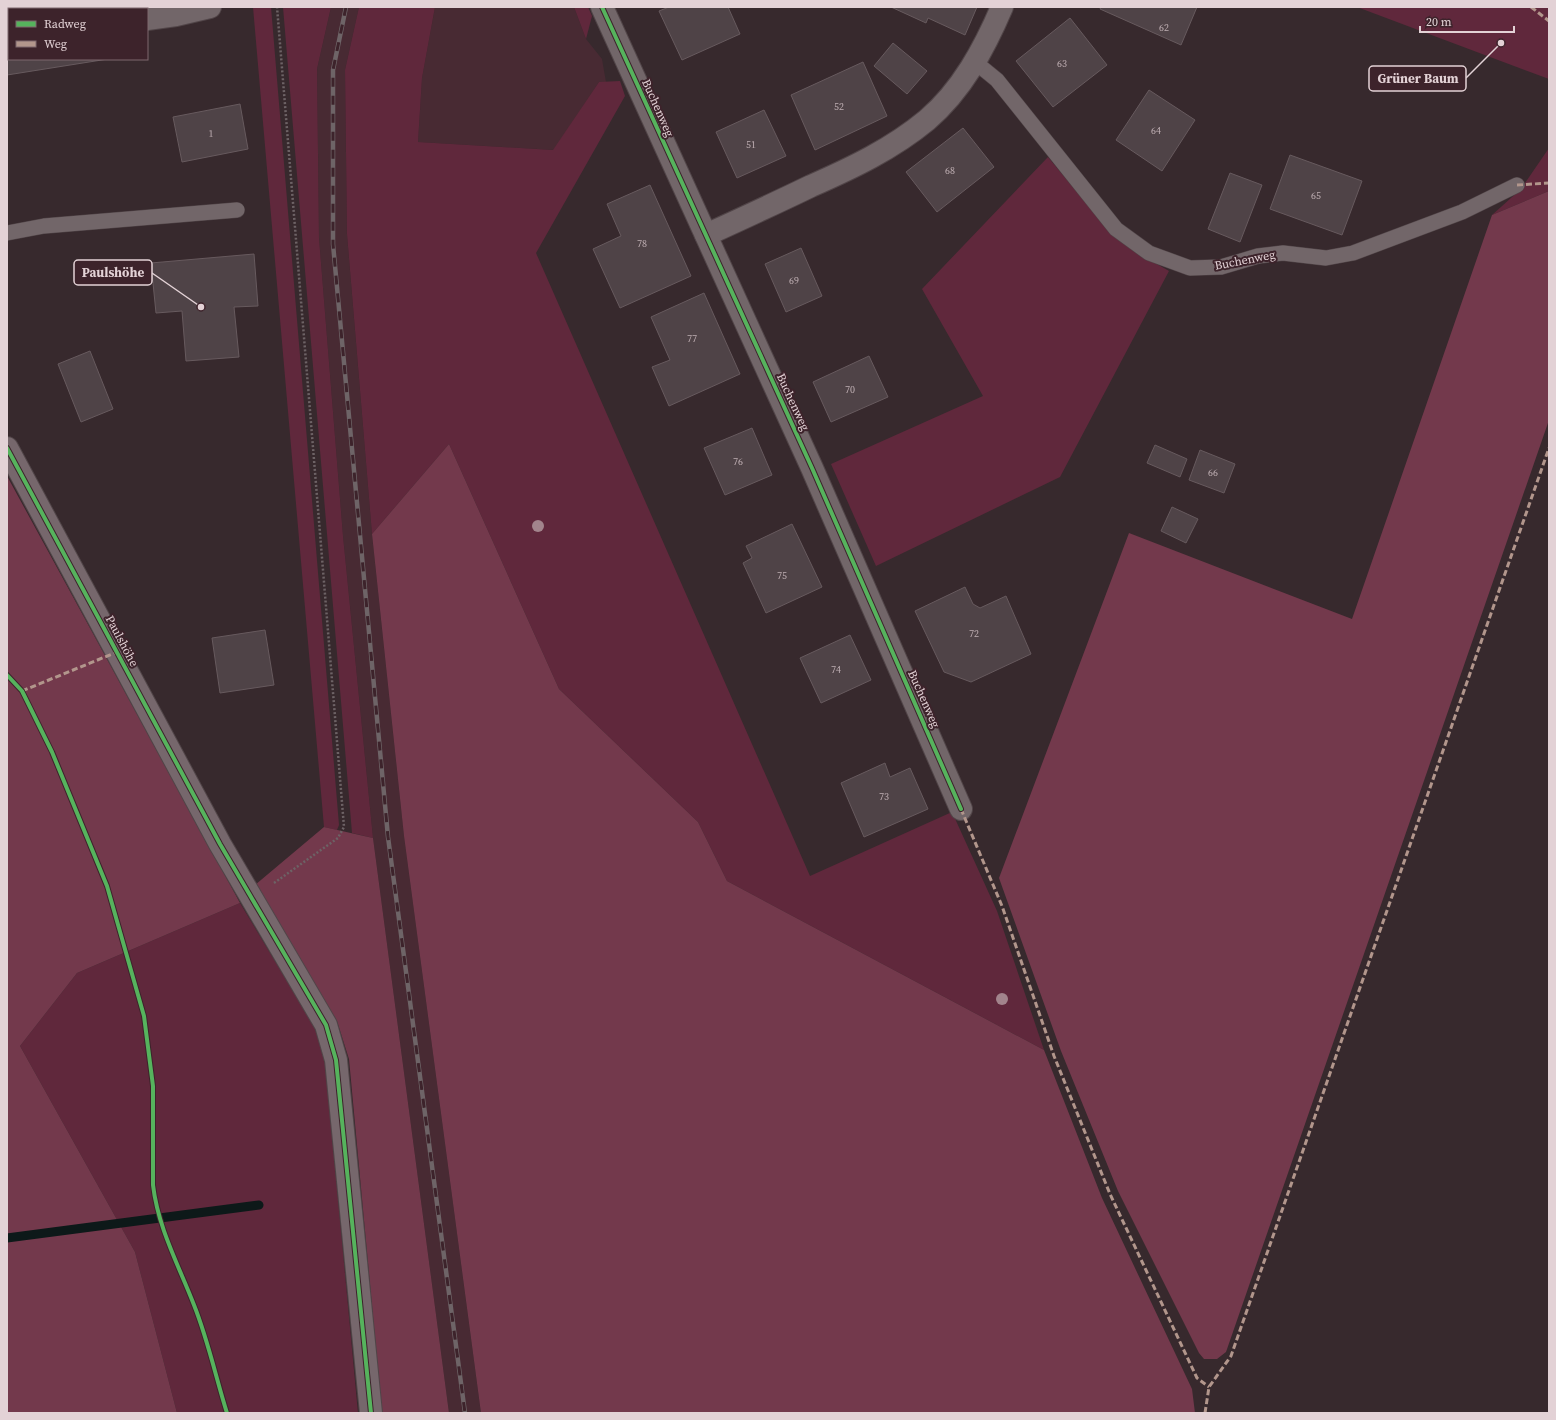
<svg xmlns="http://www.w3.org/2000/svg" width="1556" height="1420" viewBox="0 0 1556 1420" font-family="'Source Serif 4',serif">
<rect width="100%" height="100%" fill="#37292d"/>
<!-- built -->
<g fill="#482a33">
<path d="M331 7H359L345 70 347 234 372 534 404 836 481 1413H449L373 838 343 536 319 238 317 69Z"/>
<path d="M435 7H574L586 39 602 59 606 82H599L554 150 418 142 422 78Z"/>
</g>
<!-- green -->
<g fill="#60283c">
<path d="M253 7H271L339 825 337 830 324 827Z"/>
<path d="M283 7H331L317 69 319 238 343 536 373 838 352 833Z"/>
<path d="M359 7H435L422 78 418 142 553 150 599 82 620 81 625 96 536 253 810 876 952 812 997 911 1044 1050 727 881 698 822 559 689 449 444 372 534 347 234 345 70Z"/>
<path d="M574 7H588L592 16 586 39Z"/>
<path d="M1357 7H1549V79Z"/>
<path d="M1549 148V191L1492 215 1521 189Z"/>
<path d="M1048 157 1110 232 1143 256 1169 271 1060 477 876 566 831 464 983 396 922 289Z"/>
<path d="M240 903 314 1026 325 1060 358 1413H177L135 1252 20 1046 77 973Z"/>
</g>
<!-- forest -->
<g fill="#73394c">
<path d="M1549 191V420L1226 1352 1217 1359H1204L1199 1353 1118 1191 1061 1051 999 878 1129 533 1352 619 1492 215Z"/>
<path d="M449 444 559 689 698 822 727 881 1044 1050 1102 1198 1192 1389 1195 1413H481L404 836 372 534Z"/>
<path d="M7 476 240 903 77 973 20 1046 135 1252 177 1413H7Z"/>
<path d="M324 827 373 838 449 1413H382L349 1059 337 1021 255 885Z"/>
</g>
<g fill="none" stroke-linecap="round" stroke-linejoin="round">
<!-- stream -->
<path stroke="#0d1919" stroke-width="9" d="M7 1238 259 1205"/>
</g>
<!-- building -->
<g fill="#4f4347" stroke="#675a5e">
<path d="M669 7H728L740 34 682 60 659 11Z"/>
<path d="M891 7H977L965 35 928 18 926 23Z"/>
<path d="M1101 7H1197L1181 45 1100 9Z"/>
<path d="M1070 18 1107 65 1053 107 1016 61Z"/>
<path d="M893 43 927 71 907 94 874 66Z"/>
<path d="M7 52H9V59H108L7 75Z"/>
<path d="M863 62 887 116 815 150 791 95Z"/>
<path d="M1149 90 1195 120 1162 171 1116 140Z"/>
<path d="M240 104 248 149 182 162 173 117Z"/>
<path d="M764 110 786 156 737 178 716 132Z"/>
<path d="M963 128 994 167 937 212 906 172Z"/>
<path d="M1290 155 1362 181 1342 235 1270 209Z"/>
<path d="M1230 173 1262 185 1240 242 1208 229Z"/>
<path d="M650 185 691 276 620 308 593 249 621 236 607 204Z"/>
<path d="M801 248 822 296 786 312 765 264Z"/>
<path d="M254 254 258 306 234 307 239 357 186 361 182 311 156 313 151 263Z"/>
<path d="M704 293 740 374 669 406 652 367 670 360 651 317Z"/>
<path d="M90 351 113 409 81 422 58 364Z"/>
<path d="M869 356 888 397 831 422 813 382Z"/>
<path d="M752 428 772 475 725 495 704 448Z"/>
<path d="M1155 445 1187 459 1180 477 1147 463Z"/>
<path d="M1200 450 1235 464 1224 493 1189 480Z"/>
<path d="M1172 507 1198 519 1186 543 1161 531Z"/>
<path d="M792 524 822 587 766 613 743 563 752 558 746 546Z"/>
<path d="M965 587 973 604 980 608 1006 596 1031 654 971 682 944 672 915 611Z"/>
<path d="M265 630 274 685 220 693 212 638Z"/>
<path d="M850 635 871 680 821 703 800 658Z"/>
<path d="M885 763 890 777 910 768 928 809 864 837 841 783Z"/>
</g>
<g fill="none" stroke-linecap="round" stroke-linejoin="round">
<!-- lane casing -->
<g stroke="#514548" stroke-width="16">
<g id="lane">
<path d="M975 62 997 80 1116 229 1149 253 1190 268 1221 267 1258 256 1283 253 1326 258 1353 253 1462 212 1517 185"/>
<path d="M7 233 44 226 237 210"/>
</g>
</g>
<!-- street casing -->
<g stroke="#514548" stroke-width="24">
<g id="street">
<path d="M602 7 812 468 961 809"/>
<path d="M147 19 176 15 210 7"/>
<path d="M7 37H9"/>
<path d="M706 235C741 219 776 203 811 186 852 168 892 149 927 120 962 90 984 49 1002 7"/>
</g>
</g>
<!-- secondary casing -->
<g stroke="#514548" stroke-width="24">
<path id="secondary" d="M7 448 220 844 326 1025 336 1060 371 1413"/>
</g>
<!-- path -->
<g stroke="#6d6265" stroke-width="2.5" stroke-dasharray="2 2" stroke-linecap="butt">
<path d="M7 675 22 691 52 752 107 886 144 1016 153 1086V1185C158 1228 179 1266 194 1305 208 1340 216 1378 227 1413"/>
<path d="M274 883 338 838 344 827 277 7"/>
</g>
<!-- lane -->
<use href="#lane" stroke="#726669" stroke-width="15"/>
<!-- street -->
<use href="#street" stroke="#726669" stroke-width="22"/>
<!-- secondary -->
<use href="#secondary" stroke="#76676c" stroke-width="22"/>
<!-- rail casing -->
<g stroke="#6e6467" stroke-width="4.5">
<path id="rail" d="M346 7 333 70V244L388 837 465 1413"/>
</g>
<!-- rail -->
<use href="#rail" stroke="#3d232b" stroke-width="3" stroke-dasharray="9" stroke-linecap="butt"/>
<!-- quiet -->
<g stroke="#b2968c" stroke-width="3" stroke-dasharray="6 3" stroke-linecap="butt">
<path d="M1531 7 1549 21"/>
<path d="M1517 185 1549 183"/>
<path d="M22 691 117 652"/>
<path d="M961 809 1002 906 1054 1056 1110 1194 1197 1378 1209 1387"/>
<path d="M1205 1413 1209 1387 1231 1356 1549 448"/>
</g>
<!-- cycleway casing -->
<g stroke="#3d232b" stroke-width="6">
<g id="cycleway">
<path d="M602 7 812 468 961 809"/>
<path d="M7 448 220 844 326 1025 336 1060 371 1413"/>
<path d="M7 675 22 691 52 752 107 886 144 1016 153 1086V1185C158 1228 179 1266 194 1305 208 1340 216 1378 227 1413"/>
</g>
</g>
<!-- cycleway -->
<use href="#cycleway" stroke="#56b35d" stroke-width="4"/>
</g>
<!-- trees -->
<g fill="#a2848c">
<circle cx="538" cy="526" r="6"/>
<circle cx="1002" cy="999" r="6"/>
</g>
<g text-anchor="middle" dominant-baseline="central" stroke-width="4" stroke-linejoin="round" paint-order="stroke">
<!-- number labels -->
<g font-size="10" fill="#beaeb2">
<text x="1164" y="27">62</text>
<text x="1062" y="63">63</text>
<text x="839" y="106">52</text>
<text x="1156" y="130">64</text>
<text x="211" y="133">1</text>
<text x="751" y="144">51</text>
<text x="950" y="170">68</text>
<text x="1316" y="195">65</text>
<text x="642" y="243">78</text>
<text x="794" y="280">69</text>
<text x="692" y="338">77</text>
<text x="850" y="389">70</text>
<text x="738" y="461">76</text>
<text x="1213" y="472">66</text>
<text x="782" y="575">75</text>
<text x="974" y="633">72</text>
<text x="836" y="669">74</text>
<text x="884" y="796">73</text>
</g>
<!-- street labels -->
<g font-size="12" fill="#e3d2d6" stroke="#3d232b">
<text transform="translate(658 108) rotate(66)">Buchenweg</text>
<text transform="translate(1245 260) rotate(-11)">Buchenweg</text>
<text transform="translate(793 402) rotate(65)">Buchenweg</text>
<text transform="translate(122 641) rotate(62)">Paulshöhe</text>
<text transform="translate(924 699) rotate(66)">Buchenweg</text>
</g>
</g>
<!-- callouts -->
<path fill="none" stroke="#e3d2d6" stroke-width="1.5" d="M1501 43L1466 78M201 307L152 273"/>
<g fill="#e3d2d6" stroke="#3d232b" stroke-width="1.5">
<circle cx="1501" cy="43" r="4"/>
<circle cx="201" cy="307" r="4"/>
</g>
<g fill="#3d232b" stroke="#e3d2d6" stroke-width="1.5">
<rect x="1369" y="66" width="97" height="25" rx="4"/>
<rect x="74" y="260" width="78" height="25" rx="4"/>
</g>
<g font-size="13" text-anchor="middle" font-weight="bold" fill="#e3d2d6">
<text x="1418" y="83">Grüner Baum</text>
<text x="113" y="277">Paulshöhe</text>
</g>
<!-- border -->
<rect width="1556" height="1420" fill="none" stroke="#e3d2d6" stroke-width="16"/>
<!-- legend -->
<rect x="8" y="8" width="140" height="52" fill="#3d232b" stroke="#7f696f"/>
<rect x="16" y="21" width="20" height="6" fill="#56b35d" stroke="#7f696f"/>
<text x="44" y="28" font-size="12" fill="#e3d2d6">Radweg</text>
<rect x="16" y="41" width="20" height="6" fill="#b2968c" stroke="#7f696f"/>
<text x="44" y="48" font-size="12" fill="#e3d2d6">Weg</text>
<!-- scale -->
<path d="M1420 26v6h94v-6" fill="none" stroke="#e3d2d6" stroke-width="2"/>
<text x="1426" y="26" font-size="12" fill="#e3d2d6" stroke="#3d232b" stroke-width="3" paint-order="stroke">20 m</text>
</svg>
